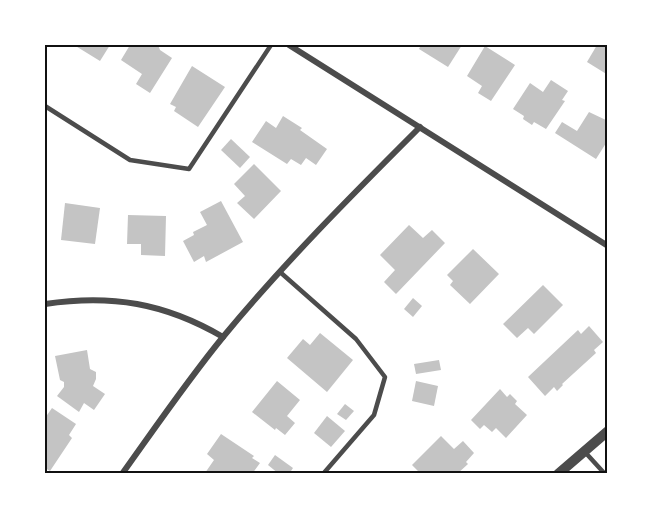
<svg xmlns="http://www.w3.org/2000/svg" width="653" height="519" viewBox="0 0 653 519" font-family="'Varela Round',sans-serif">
<rect width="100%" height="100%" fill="#fff"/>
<!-- building -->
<g fill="#c4c4c4">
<path d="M74 45H110L100 61Z"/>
<path d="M130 45H158L160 50 172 58 150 93 136 84 142 74 121 60Z"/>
<path d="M421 45H462L448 67 419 49Z"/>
<path d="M597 45 608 46V75L587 62Z"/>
<path d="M485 46 515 65 491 101 478 93 482 86 467 76Z"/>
<path d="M192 66 225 87 198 127 174 111 176 107 170 104Z"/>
<path d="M551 80 568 91 562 100 565 101 546 129 534 122 532 125 523 119 524 116 513 109 530 83 543 92Z"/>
<path d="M589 112 608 121V140L596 159 555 133 562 122 577 131Z"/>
<path d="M283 116 302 128 300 130 327 149 316 165 306 158 301 165 291 159 287 164 252 142 266 121 276 128Z"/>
<path d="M231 139 250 157 240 168 221 150Z"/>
<path d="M254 164 281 191 254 219 237 203 245 196 234 184Z"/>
<path d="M221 201 243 242 206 262 204 256 194 262 183 241 194 235 193 232 207 225 200 212Z"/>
<path d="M65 203 100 208 95 244 61 240Z"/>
<path d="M128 215 166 216 165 256 141 255V244H127Z"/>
<path d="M409 225 423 238 432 230 445 243 396 294 384 282 395 270 380 255Z"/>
<path d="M473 249 499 274 470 304 450 285 453 281 447 275Z"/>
<path d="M543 285 563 305 534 334 528 328 517 338 503 324Z"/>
<path d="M413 298 422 306 413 317 404 309Z"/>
<path d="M589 326 603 342 594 350 596 353 562 384 563 385 557 391 554 387 545 396 528 377 578 330 581 334Z"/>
<path d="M320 333 353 360 327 392 287 358 303 339 310 345Z"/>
<path d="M87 350 90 369 96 372V379L93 386 105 394 94 410 84 403 79 412 57 396 64 387V382L60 380 55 356Z"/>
<path d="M439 360 441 370 416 374 414 364Z"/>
<path d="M277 381 300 400 287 416 295 423 285 435 276 428 275 430 252 412Z"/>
<path d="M416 381 438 386 434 406 412 401Z"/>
<path d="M500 389 507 397 510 394 517 401 515 404 527 415 506 438 496 428 492 432 484 425 480 429 471 420Z"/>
<path d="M345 404 354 411 346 420 337 414Z"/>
<path d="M52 408 76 424 69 435 72 438 50 471 45 468V418Z"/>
<path d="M327 416 345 431 331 447 314 433Z"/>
<path d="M221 434 254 456 252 458 260 463 252 474 245 472 244 474 205 473 214 460 207 454Z"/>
<path d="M441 436 454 449 463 441 474 453 466 462 468 464 457 474H421L412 465Z"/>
<path d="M275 455 293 468 289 474H279L268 465Z"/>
</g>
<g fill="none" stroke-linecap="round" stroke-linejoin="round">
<!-- service -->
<g stroke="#4c4c4c" stroke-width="4.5">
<path d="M45 106 130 160 189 169 271 45"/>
<path d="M280 272 356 339 385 377 374 415 323 474"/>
<path d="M584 451 605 474"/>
</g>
<!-- minor -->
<g stroke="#4c4c4c" stroke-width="6">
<path d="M289 45 608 246"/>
<path d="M45 304C111 294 165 303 223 337"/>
<path d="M122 474C155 428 187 381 223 337 284 263 352 195 420 127"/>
</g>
<!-- tertiary -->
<path stroke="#4c4c4c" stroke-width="10" d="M558 474 608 431"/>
</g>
<!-- border -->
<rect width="653" height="519" fill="none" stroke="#ffffff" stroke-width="93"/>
<rect x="46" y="46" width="560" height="426" fill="none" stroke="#111" stroke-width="2"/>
</svg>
